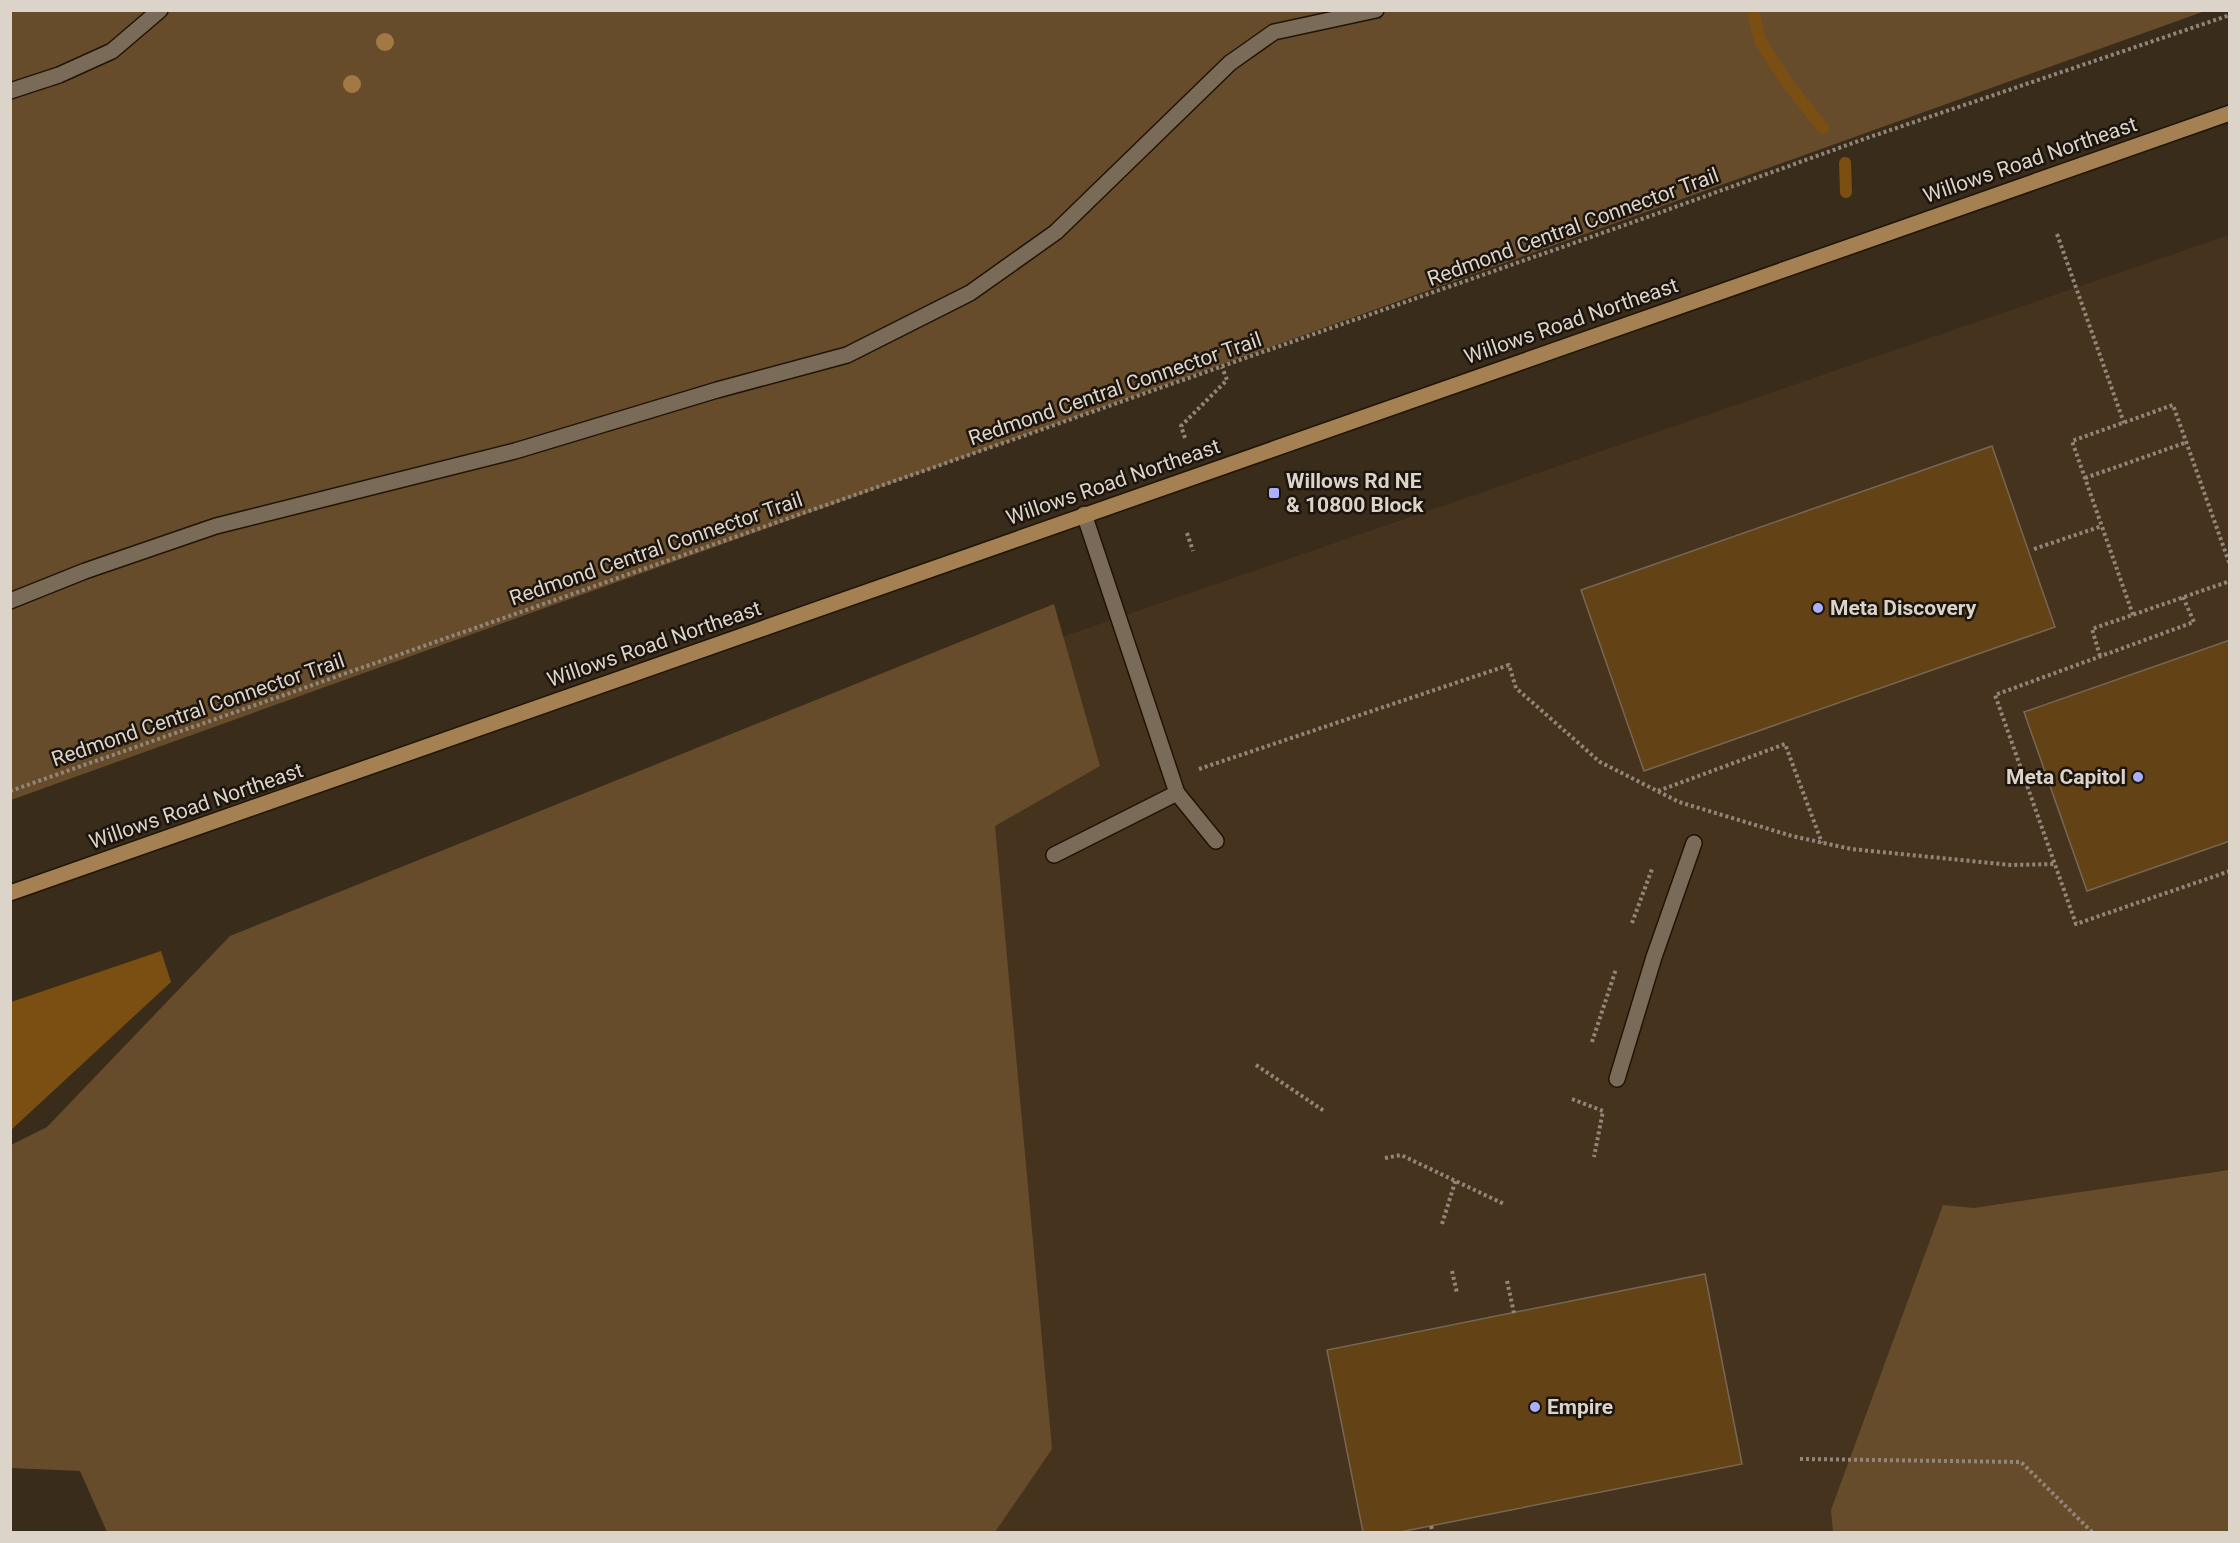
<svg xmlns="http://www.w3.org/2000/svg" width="2240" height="1543" viewBox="0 0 2240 1543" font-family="Roboto,sans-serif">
<rect width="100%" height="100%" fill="#392c1b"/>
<!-- built -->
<path fill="#46331d" d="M2229 235V1227L1968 1532H957L853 709Z"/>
<!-- green -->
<g fill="#674c2c">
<path d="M11 11H2205L11 800Z"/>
<path d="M1054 604 1100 766 995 826 1052 1449 995 1532H107L80 1471 11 1468V1145L47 1127 230 936Z"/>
<path d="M2229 1170V1532H1833L1831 1510 1943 1205 1974 1208Z"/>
</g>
<!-- water -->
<path fill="#7a4f11" d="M161 951 171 982 11 1130V1002Z"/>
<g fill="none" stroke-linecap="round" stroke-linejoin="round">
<!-- stream -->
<g stroke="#7a4f11" stroke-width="12">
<path d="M1753 10 1760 41 1788 84 1823 128"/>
<path d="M1845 163 1846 192"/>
</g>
</g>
<!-- building -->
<g fill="#634216" stroke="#766755" stroke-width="1.5">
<path d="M1992 446 2055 627 1644 771 1581 590Z"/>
<path d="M2230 640V841L2087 891 2024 712Z"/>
<path d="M1705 1274 1742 1464 1400 1532H1363L1327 1350Z"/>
</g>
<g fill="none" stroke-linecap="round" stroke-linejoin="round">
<!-- minor casing -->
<g stroke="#201405" stroke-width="18">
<g id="minor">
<path d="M10 91 59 75 112 51 160 10"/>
<path d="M1084 514 1177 793 1216 841"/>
<path d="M10 601 85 571 216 526 515 451 717 390 847 355 970 293 1056 232 1230 63 1274 32 1376 10"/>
<path d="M1054 855 1177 793"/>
<path d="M1617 1079 1654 957 1694 843"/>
</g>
</g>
<!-- major casing -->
<g stroke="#201405" stroke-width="18">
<path id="major" d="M10 893 2230 113"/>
</g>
<!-- path -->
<g stroke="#918679" stroke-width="4" stroke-dasharray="3 3" stroke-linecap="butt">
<path d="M2057 234 2124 423"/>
<path d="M1185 438 1181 426 1227 380 1222 367"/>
<path d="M2085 478 2187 442"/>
<path d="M1187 533 1193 551"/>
<path d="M2034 549 2102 526"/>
<path d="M2183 597 2194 622 1995 695 2076 924 2230 871"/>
<path d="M2133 615 2072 441 2173 405 2230 565"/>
<path d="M2100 656 2092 629 2230 581"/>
<path d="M1199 769 1509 665 1516 688 1600 762 1679 802 1792 836 1851 849 2011 865 2055 864"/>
<path d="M10 791 1628 224 1864 139 2230 15"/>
<path d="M1658 791 1785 744 1822 843"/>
<path d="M1632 923 1652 869"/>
<path d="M1592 1042 1616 969"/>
<path d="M1256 1065 1324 1111"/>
<path d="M1572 1099 1603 1111 1594 1157"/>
<path d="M1385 1158 1401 1155 1504 1204"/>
<path d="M1442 1224 1456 1179"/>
<path d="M1452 1271 1457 1293"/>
<path d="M1507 1281 1514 1313"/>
<path d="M1800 1459 2021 1462 2092 1532"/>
<path d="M1431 1526 1433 1532"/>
</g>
<!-- minor -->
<use href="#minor" stroke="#7a6a58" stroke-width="15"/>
<!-- major -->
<use href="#major" stroke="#a48053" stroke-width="15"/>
</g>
<!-- trees -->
<g fill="#a27845">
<circle cx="385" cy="42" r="9"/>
<circle cx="352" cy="84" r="9"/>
</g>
<!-- markers -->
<g fill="#aab0fb" stroke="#1c150e" stroke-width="2">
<rect x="1268" y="487" width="12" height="12" rx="3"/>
<circle cx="1818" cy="608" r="6"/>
<circle cx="2138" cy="777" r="6"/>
<circle cx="1535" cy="1407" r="6"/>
</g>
<g text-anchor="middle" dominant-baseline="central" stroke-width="5" stroke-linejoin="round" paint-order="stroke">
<!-- street labels -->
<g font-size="21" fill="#dcd3c9" stroke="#1c150e">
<text transform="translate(2030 160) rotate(-19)">Willows Road Northeast</text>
<text transform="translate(1573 227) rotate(-20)">Redmond Central Connector Trail</text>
<text transform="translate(1571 321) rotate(-19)">Willows Road Northeast</text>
<text transform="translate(1115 389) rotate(-19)">Redmond Central Connector Trail</text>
<text transform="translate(1113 482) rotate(-19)">Willows Road Northeast</text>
<text transform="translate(656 549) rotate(-19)">Redmond Central Connector Trail</text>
<text transform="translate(654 644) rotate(-19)">Willows Road Northeast</text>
<text transform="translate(198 710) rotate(-19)">Redmond Central Connector Trail</text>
<text transform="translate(196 806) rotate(-19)">Willows Road Northeast</text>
</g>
<!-- poi labels -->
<g font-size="21" font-weight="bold" fill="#dcd3c9" stroke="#1c150e" text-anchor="start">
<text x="1286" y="481">Willows Rd NE<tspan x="1286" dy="24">&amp; 10800 Block</tspan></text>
<text x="1830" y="608">Meta Discovery</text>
<text x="2126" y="777" text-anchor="end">Meta Capitol</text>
<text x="1547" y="1407">Empire</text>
</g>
</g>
<!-- border -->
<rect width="2240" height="1543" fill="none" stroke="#dcd3c9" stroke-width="24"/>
</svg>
